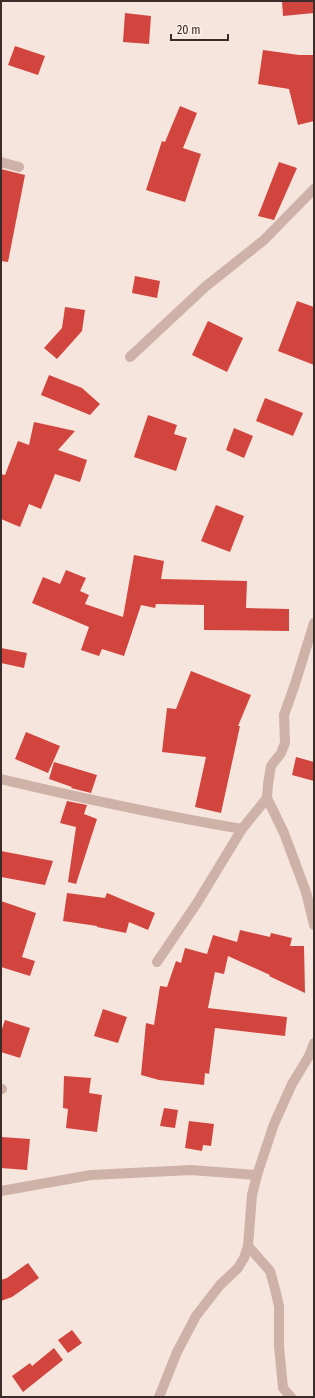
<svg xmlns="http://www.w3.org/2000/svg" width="315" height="1398" viewBox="0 0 315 1398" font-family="'Fira Sans Condensed',sans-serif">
<rect width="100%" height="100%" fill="#f5e5dd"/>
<!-- building -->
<g fill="#d2453e">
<path d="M282 1H314V13L283 16Z"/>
<path d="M125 13 151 16 149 44 123 42Z"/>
<path d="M15 46 45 56 38 75 8 65Z"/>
<path d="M263 50 299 55H314V121L298 125 289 89 258 84Z"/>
<path d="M180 106 197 113 183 148 201 154 185 202 146 190 162 141 165 142Z"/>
<path d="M279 162 297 168 274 220 258 216Z"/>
<path d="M1 169 25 175 8 262 1 261Z"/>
<path d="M135 276 160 281 157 298 132 293Z"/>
<path d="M297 301 314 307V365L278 351Z"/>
<path d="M65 307 85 310 82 331 57 359 44 348 62 328Z"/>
<path d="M208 321 243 338 227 372 192 355Z"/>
<path d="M49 375 82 388 100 404 90 415 41 395Z"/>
<path d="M265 398 303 413 293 436 256 421Z"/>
<path d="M148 415 177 425 174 434 187 438 176 471 134 457Z"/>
<path d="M34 422 75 431 58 450 87 460 80 482 55 474 41 509 29 504 20 527 1 519V474L5 475 18 441 29 445Z"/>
<path d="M234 428 253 436 244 458 226 450Z"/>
<path d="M216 505 244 516 230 552 201 541Z"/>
<path d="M134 555 164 561 161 579 247 581 246 608 289 609V631L204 630V605L156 604 155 608 141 605 124 656 102 649 99 656 81 650 89 627 32 603 43 577 60 584 66 570 86 578 80 591 89 595 85 604 123 617Z"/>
<path d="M1 648 27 653 24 668 1 663Z"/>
<path d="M191 671 251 695 238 726H240L221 813 195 807 206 757 162 752 167 708 176 709Z"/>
<path d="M26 732 60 746 48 773 15 759Z"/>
<path d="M296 757 314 762V781L292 775Z"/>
<path d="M54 762 97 775 91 793 71 788 72 787 49 779Z"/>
<path d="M67 801 87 805 84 814 97 819 76 884 68 882 76 827 60 823Z"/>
<path d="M1 851 53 861 45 885 1 877Z"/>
<path d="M67 893 105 898 107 893 155 913 148 930 129 922 126 933 97 927V926L63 921Z"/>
<path d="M1 901 36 913 22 957 35 961 30 976 1 967Z"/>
<path d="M240 930 270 937 271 933 292 938 290 946H304L305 993 269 976 270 975 228 956 224 974 215 972 208 1008 287 1017 285 1036 215 1028 209 1074 205 1073 204 1085 159 1080 141 1075 146 1023 154 1025 160 986 167 987 176 961 181 963 185 948 207 954 213 935 237 942Z"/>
<path d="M103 1009 127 1017 118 1043 94 1036Z"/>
<path d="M5 1020 30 1028 20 1058 1 1052V1032Z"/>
<path d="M64 1076 91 1078 89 1093 102 1095 97 1132 66 1128 68 1109 63 1108Z"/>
<path d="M164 1108 178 1110 175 1128 160 1126Z"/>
<path d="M189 1121 214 1124 211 1146 203 1145 202 1151 185 1148Z"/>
<path d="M1 1137 30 1139 27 1170 1 1168Z"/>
<path d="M28 1263 39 1278 12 1297 1 1301V1280L7 1278Z"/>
<path d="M72 1330 82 1343 68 1353 58 1340Z"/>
<path d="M54 1348 63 1360 23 1392 12 1376 30 1363 32 1366Z"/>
</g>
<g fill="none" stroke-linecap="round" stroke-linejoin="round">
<!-- street -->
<g stroke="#cfb2a7" stroke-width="10">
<path d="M1 162 19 167"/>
<path d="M130 357 205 287 264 240 314 189"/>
<path d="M314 623 295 684 284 715 285 743 281 753 271 766 268 784 267 798 284 833 306 892 314 925"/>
<path d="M1 779C81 798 161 815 242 829"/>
<path d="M157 962 197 903 242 829 267 798"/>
<path d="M1 1089H2"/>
<path d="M1 1191 91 1175 191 1170 257 1175"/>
<path d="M248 1246 270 1271 275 1289 279 1306V1346L283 1388 291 1397"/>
<path d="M159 1397 177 1352 196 1316 220 1285 238 1268 244 1258 248 1246 252 1195 257 1175 274 1124 292 1084 309 1056 314 1043"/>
</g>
</g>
<!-- border -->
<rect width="315" height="1398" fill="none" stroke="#3b2b29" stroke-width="4"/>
<!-- scale -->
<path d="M171 34v6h57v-6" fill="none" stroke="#3b2b29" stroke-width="2"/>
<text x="177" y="34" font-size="12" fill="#3b2b29" stroke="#fcf0eb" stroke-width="3" paint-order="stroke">20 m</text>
</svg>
